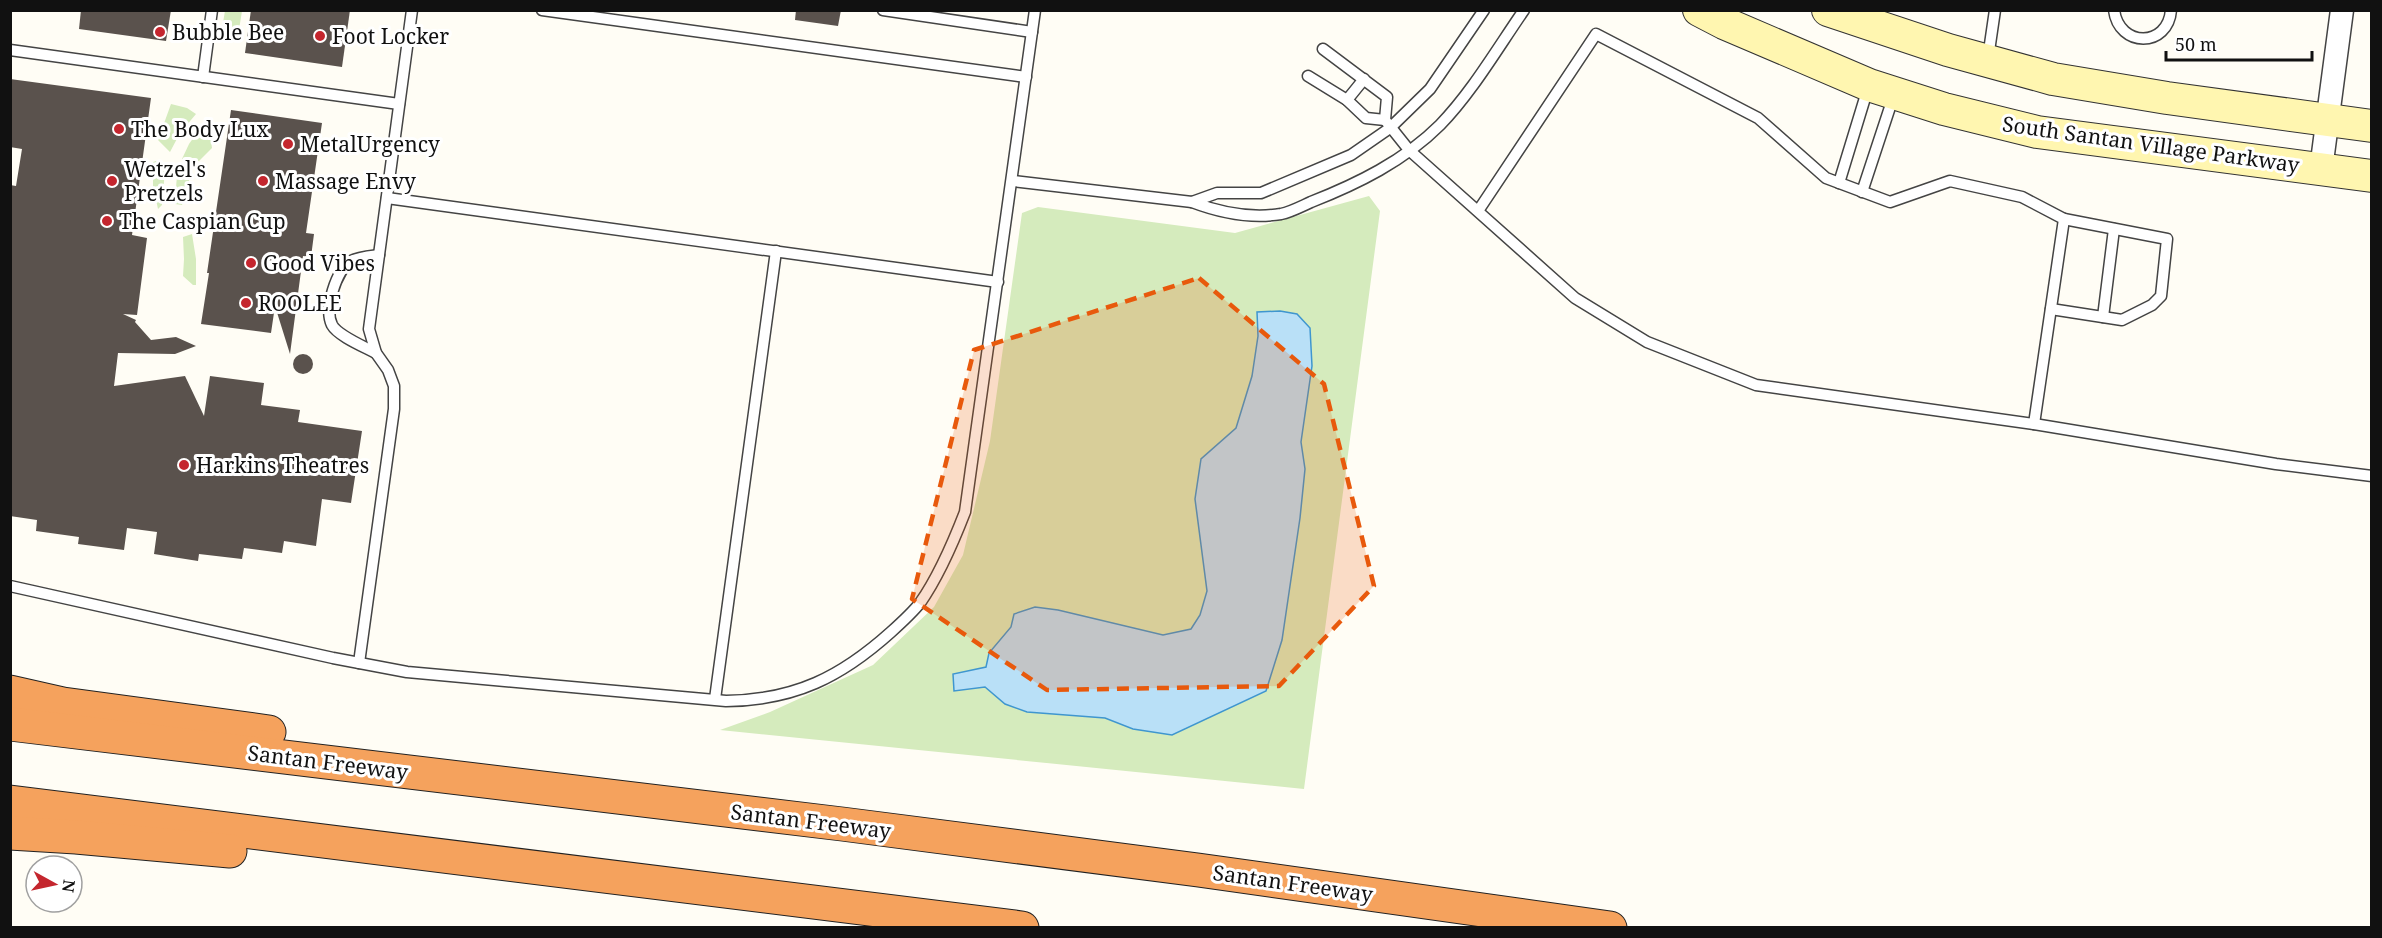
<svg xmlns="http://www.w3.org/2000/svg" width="2382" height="938" viewBox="0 0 2382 938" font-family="'Noto Serif',serif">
<rect width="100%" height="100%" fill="#fffdf5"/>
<!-- green -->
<g fill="#d5ebbd">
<path d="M225 11H242L238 36 221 34Z"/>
<path d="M171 104 187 108 196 114 180 133 170 152 158 140Z"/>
<path d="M204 123 210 134 212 148 199 161 182 159 189 144Z"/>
<path d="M156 161 165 170 162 205 158 209 153 186V162Z"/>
<path d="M177 174 190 177 182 205 175 204Z"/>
<path d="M1369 196 1380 211 1304 789 720 730 770 712 873 665 934 607 963 555 990 441 1022 213 1038 207 1235 233Z"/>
<path d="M192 234 196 259V285H193L183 276 184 259 183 237Z"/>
</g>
<!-- water -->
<path fill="#b9e0f7" stroke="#3f96cf" stroke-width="1.5" d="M1280 311 1297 314 1310 328 1312 366 1301 442 1305 469 1300 518 1282 640 1266 691 1172 735 1133 729 1105 718 1027 712 1005 704 985 687 954 691 953 674 986 667 989 653 1011 627 1014 614 1035 607 1058 610 1163 635 1191 629 1200 615 1207 591 1195 499 1201 459 1236 428 1252 376 1258 336 1257 312Z"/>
<!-- building -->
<g fill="#5a524d">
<path d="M81 10H171L166 41 79 29Z"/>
<path d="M251 10H350L342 67 245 53Z"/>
<path d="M796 10H841L838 26 795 20Z"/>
<path d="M10 79 151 98 132 235 147 238 137 315 123 314 136 320 135 322 151 340 176 337 196 346 175 354 118 353 114 386 185 376 204 416 210 376 264 383 261 405 300 410 298 422 362 431 351 503 322 499 316 546 284 541 282 553 244 548 242 559 199 554 198 561 154 554 157 532 127 528 124 550 78 544 79 537 36 531 37 520 10 516V185L16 186 22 149 10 147Z"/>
<path d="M231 110 322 123 306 233 314 234 311 257 303 256 290 354 275 306 271 333 201 324 209 273H207Z"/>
<circle cx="303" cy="364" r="10"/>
</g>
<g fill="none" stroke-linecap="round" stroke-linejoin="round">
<!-- lane casing -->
<g stroke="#444" stroke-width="13">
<g id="lane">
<path d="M542 10 1026 77"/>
<path d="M883 10 1032 32"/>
<path d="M2114 10C2119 48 2168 48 2171 10"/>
<path d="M1323 49 1387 97 1385 120 1409 150 1575 298 1647 342 1756 385 2034 424 2064 219 2022 197 1950 181 1890 202 1826 178 1758 118 1596 34 1478 211"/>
<path d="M10 50 399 104"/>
<path d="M1988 58 1995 10"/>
<path d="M1308 76 1347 100 1366 118 1385 120"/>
<path d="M203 77 212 10"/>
<path d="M1347 100 1364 79"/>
<path d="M1013 181 1192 202C1221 213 1250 219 1281 214 1291 212 1302 206 1311 202 1357 184 1404 161 1440 125 1472 92 1497 49 1524 10"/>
<path d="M1839 183 1868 88"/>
<path d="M1862 192 1894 95"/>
<path d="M387 198 998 282"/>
<path d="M1192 202 1217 193H1261L1351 155 1390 128 1430 89 1484 10"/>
<path d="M2051 309 2122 320 2152 305 2161 296 2167 239 2064 219"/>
<path d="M2103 317 2114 229"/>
<path d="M376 353C365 347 338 336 332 325 324 309 336 270 351 261 358 257 371 256 379 255"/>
<path d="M2034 424 2276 464 2372 476"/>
<path d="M10 586 333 658 407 672 726 701C795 700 841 677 891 632 901 623 912 613 920 603 939 576 953 543 965 512L1035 10"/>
<path d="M359 663 394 409V386L388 370 376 353 369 329 412 10"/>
<path d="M715 699 776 251"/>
</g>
</g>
<!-- street casing -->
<g stroke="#444" stroke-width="25">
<path id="street" d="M2321 169 2342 10"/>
</g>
<!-- secondary casing -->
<g stroke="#333" stroke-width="34">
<g id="secondary">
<path d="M1699 10 1724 23 1869 85 1944 109 2037 132 2372 176"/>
<path d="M1828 10 1948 50 2053 79 2167 98 2372 126"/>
</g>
</g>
<!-- highway casing -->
<g stroke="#222" stroke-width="35">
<g id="highway">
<path d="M10 692 63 704 269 732"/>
<path d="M10 724 842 824 1198 870 1610 928"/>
<path d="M10 802 1022 928"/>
<path d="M10 833 76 837 230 851"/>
</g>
</g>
<!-- lane -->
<use href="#lane" stroke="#fff" stroke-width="10"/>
<!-- street -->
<use href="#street" stroke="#fff" stroke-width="22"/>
<!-- secondary -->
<use href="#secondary" stroke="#fff6b0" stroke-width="32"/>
<!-- highway -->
<use href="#highway" stroke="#f5a25d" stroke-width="33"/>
</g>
<!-- marked area -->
<path fill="#e8590c" fill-opacity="0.2" stroke="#e8590c" stroke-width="4.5" stroke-dasharray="12 8" stroke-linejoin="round" d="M1199 278 1324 384 1374 586 1279 686 1047 690 912 599 974 350Z"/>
<!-- markers -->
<g fill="#c4262e" stroke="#fff" stroke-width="2">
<circle cx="160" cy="32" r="6"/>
<circle cx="320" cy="36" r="6"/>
<circle cx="119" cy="129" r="6"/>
<circle cx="288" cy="144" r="6"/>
<circle cx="112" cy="181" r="6"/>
<circle cx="263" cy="181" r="6"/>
<circle cx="107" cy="221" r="6"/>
<circle cx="251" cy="263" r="6"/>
<circle cx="246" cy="303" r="6"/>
<circle cx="184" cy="465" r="6"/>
</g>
<g text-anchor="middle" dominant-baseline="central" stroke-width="6" stroke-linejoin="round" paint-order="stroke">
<!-- poi labels -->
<g font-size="21" fill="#111" stroke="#fff" text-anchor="start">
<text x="172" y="32">Bubble Bee</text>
<text x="332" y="36">Foot Locker</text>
<text x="131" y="129">The Body Lux</text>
<text x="300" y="144">MetalUrgency</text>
<text x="124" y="169">Wetzel's<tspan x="124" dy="24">Pretzels</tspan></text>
<text x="275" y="181">Massage Envy</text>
<text x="119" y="221">The Caspian Cup</text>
<text x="263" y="263">Good Vibes</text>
<text x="258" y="303">ROOLEE</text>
<text x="196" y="465">Harkins Theatres</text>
</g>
<!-- street labels -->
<g font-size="21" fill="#111" stroke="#fff">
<text transform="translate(2151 144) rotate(8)">South Santan Village Parkway</text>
<text transform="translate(328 762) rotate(7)">Santan Freeway</text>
<text transform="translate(811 821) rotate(7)">Santan Freeway</text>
<text transform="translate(1293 883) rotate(8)">Santan Freeway</text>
</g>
</g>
<!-- border -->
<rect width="2382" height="938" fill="none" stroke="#111111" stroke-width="24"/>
<!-- north arrow -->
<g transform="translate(54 884) rotate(98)"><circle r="28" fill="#ffffff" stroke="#a0a0a0" stroke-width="1.5"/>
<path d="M0-4.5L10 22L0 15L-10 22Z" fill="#c4262e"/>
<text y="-9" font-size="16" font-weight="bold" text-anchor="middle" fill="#111111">N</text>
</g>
<!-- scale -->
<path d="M2166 51v9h146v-9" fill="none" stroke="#111111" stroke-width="3"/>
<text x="2175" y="51" font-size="18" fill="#111111" stroke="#ffffff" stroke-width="4.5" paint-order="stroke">50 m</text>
</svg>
